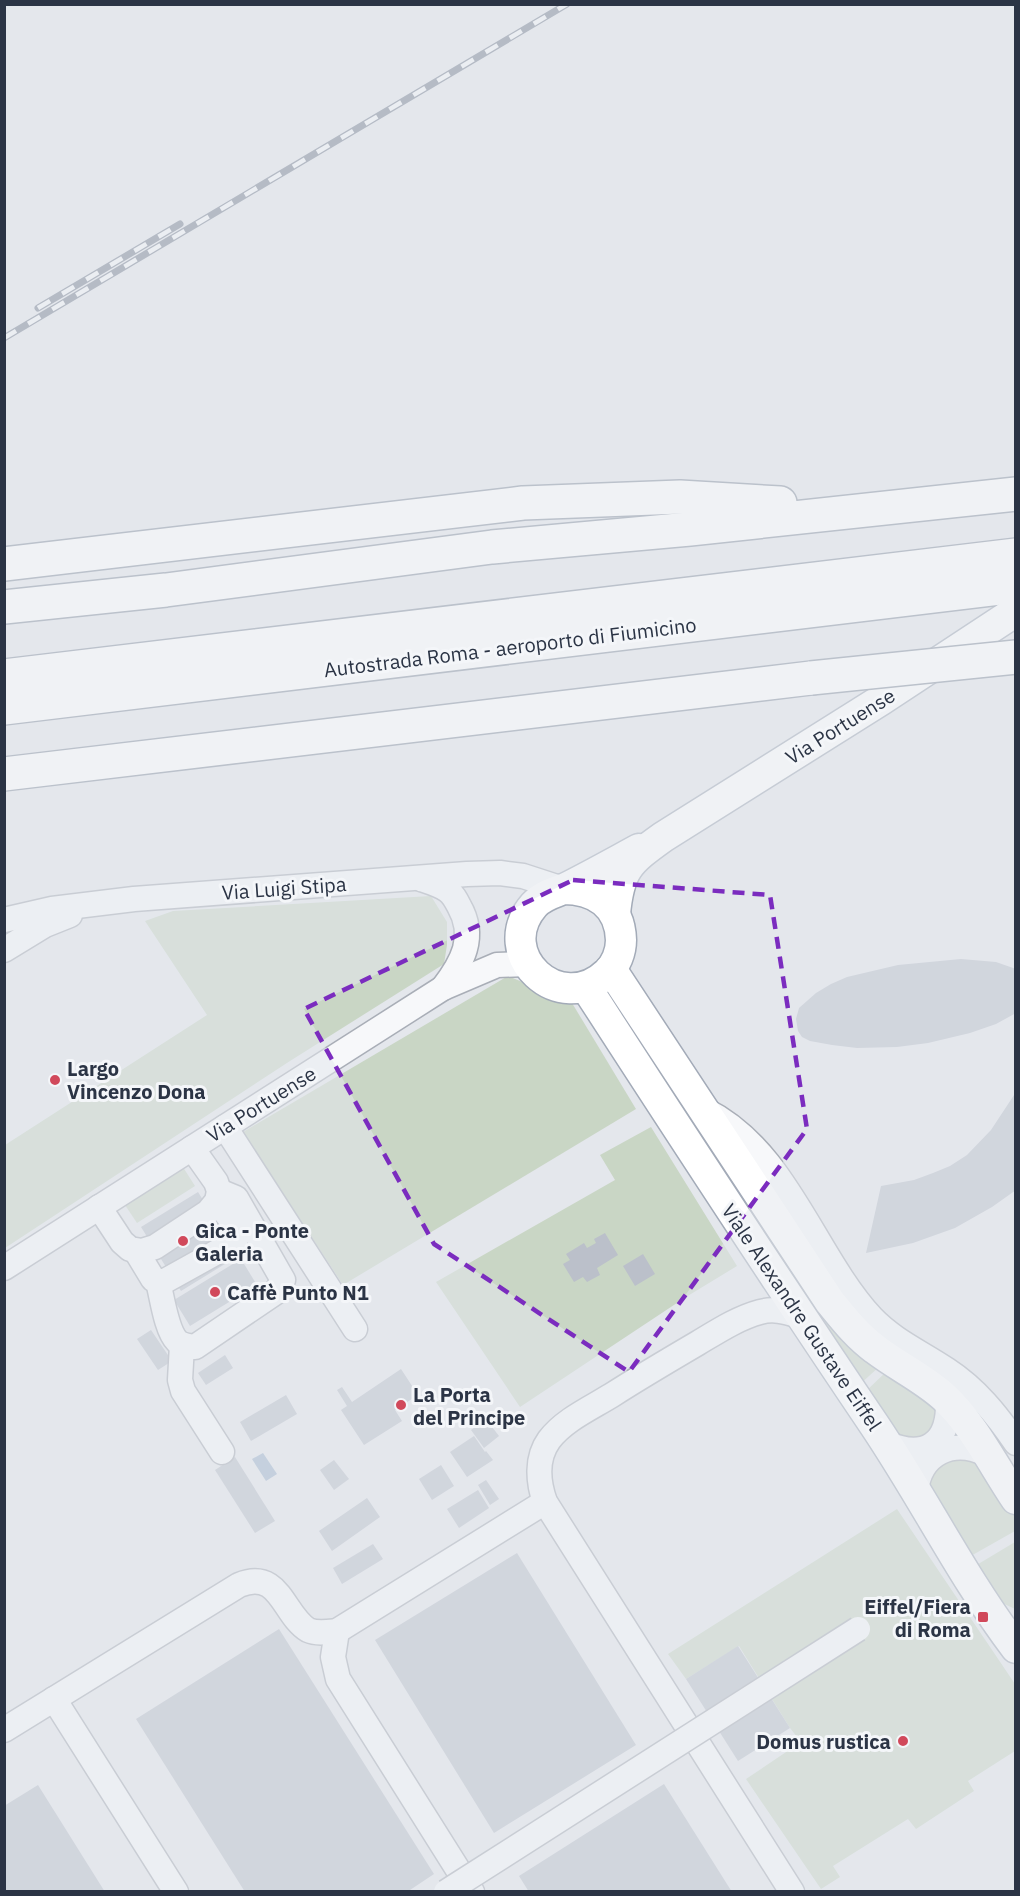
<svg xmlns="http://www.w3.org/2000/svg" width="1020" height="1896" viewBox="0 0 1020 1896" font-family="'IBM Plex Sans',sans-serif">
<rect width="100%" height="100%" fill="#e4e7ec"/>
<!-- green -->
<g fill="#c9d6c5">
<path d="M431 896 447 922V945L444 964 290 1061 5 1248V1145L207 1015 145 921 173 911Z"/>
<path d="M508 976 572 1003 636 1109 343 1285 243 1132Z"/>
<path d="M651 1127 737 1266 686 1297 520 1407 436 1282 615 1180 600 1155Z"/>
<path d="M181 1164 195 1186 137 1223 123 1202Z"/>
<path d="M804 1289 880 1366 858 1386 801 1291Z"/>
<path d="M888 1370 938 1407 930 1436 900 1440 863 1394Z"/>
<path d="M955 1454 982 1464 1015 1516V1531L969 1557 930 1496 929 1475Z"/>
<path d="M897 1509 1015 1684V1751L968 1781 974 1791 916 1829 908 1819 833 1866 840 1877 821 1889 746 1779 801 1742 790 1728 739 1646 686 1679 668 1654Z"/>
<path d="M1015 1542V1609L1000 1602 975 1566Z"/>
</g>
<!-- water -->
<path fill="#9fb4cc" d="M263 1453 277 1474 266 1481 252 1459Z"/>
<!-- building -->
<g fill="#bbc0ca">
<path d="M961 959 996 962 1016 969V1013L996 1024 970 1033 928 1043 897 1047 857 1048 832 1045 810 1041 802 1037 798 1031 796 1019 799 1008 816 993 831 984 847 977 898 965Z"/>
<path d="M1016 1092V1190L992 1207 955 1228 913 1243 866 1253 881 1186 914 1180 933 1173 950 1166 967 1155 991 1130Z"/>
<path d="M198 1192 238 1256 181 1291 141 1227Z"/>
<path d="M605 1233 618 1255 597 1268 600 1275 587 1282 583 1277 574 1282 563 1264 570 1260 566 1254 584 1243 587 1248 596 1243 594 1239Z"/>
<path d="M643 1254 655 1274 635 1286 623 1266Z"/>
<path d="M241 1259 257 1285 190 1326 174 1300Z"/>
<path d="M151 1330 172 1361 158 1370 137 1339Z"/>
<path d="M225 1355 233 1368 206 1385 198 1373Z"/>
<path d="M401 1369 418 1395 395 1410 402 1421 364 1445 341 1410 347 1406 337 1390 342 1387 352 1402Z"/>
<path d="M286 1395 297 1414 251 1441 240 1422Z"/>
<path d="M486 1419 499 1436 484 1448 471 1430Z"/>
<path d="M474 1436 485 1452 486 1451 493 1460 467 1477 450 1452Z"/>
<path d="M235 1457 275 1521 255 1533 215 1470Z"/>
<path d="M334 1460 349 1479 334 1490 320 1470Z"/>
<path d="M441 1465 454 1486 432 1500 419 1479Z"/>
<path d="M486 1480 499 1499 490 1505 478 1485Z"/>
<path d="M478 1490 489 1508 459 1528 447 1509Z"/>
<path d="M367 1498 380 1517 332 1551 319 1531Z"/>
<path d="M373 1544 383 1559 342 1584 333 1568Z"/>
<path d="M517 1553 636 1745 494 1833 375 1640Z"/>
<path d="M279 1629 434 1874 407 1892H245L136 1719Z"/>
<path d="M738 1646 790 1728 738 1761 686 1679Z"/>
<path d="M664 1784 732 1892H529L519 1876Z"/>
<path d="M38 1785 105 1892H4V1806Z"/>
</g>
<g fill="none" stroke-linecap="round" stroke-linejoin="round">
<!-- minor casing -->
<g stroke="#a9aeb7" stroke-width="27">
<g id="minor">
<path d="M421 879C430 882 440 885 447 890 453 894 456 900 459 906 477 937 462 963 443 988"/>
<path d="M4 920 52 909 134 899 467 874 500 873 523 876 563 889"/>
<path d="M4 950 45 925 70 915"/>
<path d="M705 1110C787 1151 813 1254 872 1318 894 1341 922 1353 947 1370 976 1389 997 1415 1016 1443"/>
<path d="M225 1127 355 1329"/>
<path d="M99 1207 122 1242 130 1249 142 1251 155 1247 208 1212 217 1201 219 1191 216 1182 192 1148"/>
<path d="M136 1251 153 1279 163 1282 235 1242C242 1229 227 1216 220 1205"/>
<path d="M4 1268 443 988 497 965 527 964"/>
<path d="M158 1282C162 1296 166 1330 177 1341 181 1345 188 1346 195 1347L276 1292 283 1280 236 1198 219 1191"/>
<path d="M182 1345 180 1380 183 1391 222 1452"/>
<path d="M886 1443C925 1460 949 1444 948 1402"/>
<path d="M916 1491C920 1453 953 1438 986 1454"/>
<path d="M337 1631 333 1657 338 1679 472 1892"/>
<path d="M54 1699 176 1892"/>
<path d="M4 1730 239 1585C280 1568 283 1615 308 1630 317 1634 328 1632 337 1631L545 1502"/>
<path d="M792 1892 545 1502C538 1482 536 1458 549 1440 564 1420 591 1408 612 1395 640 1377 669 1360 698 1343 718 1331 738 1318 760 1312 774 1308 786 1312 800 1316"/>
</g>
</g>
<!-- major casing -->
<g stroke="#a3abb8" stroke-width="33">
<g id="major">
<path d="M563 889C595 889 620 905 621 940 621 952 616 965 607 973 560 1018 491 954 534 905 543 895 554 893 566 888 590 876 615 862 639 849"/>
<path d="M615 914C619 870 628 862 663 837L881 700 1016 611"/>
<path d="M611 969 830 1302C844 1319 857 1336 875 1349 897 1366 923 1378 944 1397 974 1425 993 1465 1016 1499"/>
<path d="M586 987C681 1134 777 1281 875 1426 924 1499 963 1578 1016 1648"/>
</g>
</g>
<!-- highway casing -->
<g stroke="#8b94a3" stroke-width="36">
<g id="highway">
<path d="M4 564 523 503 680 497 780 503"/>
<path d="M4 607 166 590 492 547 690 529 1016 494"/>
<path d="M4 676 1016 555"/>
<path d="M4 708 1016 586"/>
<path d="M4 774 811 678"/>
</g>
</g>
<!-- minor -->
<use href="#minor" stroke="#f7f8fa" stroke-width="24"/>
<!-- major -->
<use href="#major" stroke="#fff" stroke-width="30"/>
<!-- highway -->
<use href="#highway" stroke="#fff" stroke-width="33"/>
<!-- rail casing -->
<g stroke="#7d8696" stroke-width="7">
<g id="rail">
<path d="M38 308 180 224"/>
<path d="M4 338 567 4"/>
</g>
</g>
<!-- rail -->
<use href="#rail" stroke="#f4f6f9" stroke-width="4.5" stroke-dasharray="14" stroke-linecap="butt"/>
<!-- minor-bridge casing -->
<g stroke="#a9aeb7" stroke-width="27" stroke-linecap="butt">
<path id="minor-bridge" d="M446 1892 858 1629"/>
</g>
<!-- highway-bridge casing -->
<g stroke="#8b94a3" stroke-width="36" stroke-linecap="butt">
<path id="highway-bridge" d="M811 678 1016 657"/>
</g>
<!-- minor-bridge -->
<use href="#minor-bridge" stroke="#f7f8fa" stroke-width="24"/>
<!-- highway-bridge -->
<use href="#highway-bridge" stroke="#fff" stroke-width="33"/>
</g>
<!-- marked area -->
<path d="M0 0H1020V1896H0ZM573 880 770 895 807 1129 629 1372 434 1244 304 1009Z" fill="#e4e7ec" fill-opacity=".55" fill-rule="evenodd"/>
<path fill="none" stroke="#7b2cbf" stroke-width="4.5" stroke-dasharray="12 8" stroke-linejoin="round" d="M573 880 770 895 807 1129 629 1372 434 1244 304 1009Z"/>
<!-- markers -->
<g fill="#d1495b" stroke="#f4f6f9" stroke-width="2">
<circle cx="55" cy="1080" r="6"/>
<circle cx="183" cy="1241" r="6"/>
<circle cx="215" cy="1292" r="6"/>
<circle cx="401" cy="1405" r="6"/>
<rect x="977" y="1611" width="12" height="12" rx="3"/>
<circle cx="903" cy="1741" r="6"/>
</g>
<g text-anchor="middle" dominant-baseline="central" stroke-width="6" stroke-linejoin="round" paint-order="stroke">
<!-- street labels -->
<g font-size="20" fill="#2b3445" stroke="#f4f6f9">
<text transform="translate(510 647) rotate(-7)">Autostrada Roma - aeroporto di Fiumicino</text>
<text transform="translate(840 726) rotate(-32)">Via Portuense</text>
<text transform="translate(284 888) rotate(-4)">Via Luigi Stipa</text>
<text transform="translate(261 1104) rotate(-32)">Via Portuense</text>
<text transform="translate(802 1317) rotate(56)">Viale Alexandre Gustave Eiffel</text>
</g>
<!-- poi labels -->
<g font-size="20" font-weight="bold" fill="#2b3445" stroke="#f4f6f9" text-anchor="start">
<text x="67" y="1068">Largo<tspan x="67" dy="23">Vincenzo Dona</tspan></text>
<text x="195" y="1230">Gica - Ponte<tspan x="195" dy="23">Galeria</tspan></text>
<text x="227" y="1292">Caffè Punto N1</text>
<text x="413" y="1394">La Porta<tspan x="413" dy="23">del Principe</tspan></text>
<text x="971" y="1606" text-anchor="end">Eiffel/Fiera<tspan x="971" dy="23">di Roma</tspan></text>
<text x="891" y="1741" text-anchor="end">Domus rustica</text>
</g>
</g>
<!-- border -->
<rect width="1020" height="1896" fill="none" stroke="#2b3445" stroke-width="12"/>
</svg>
